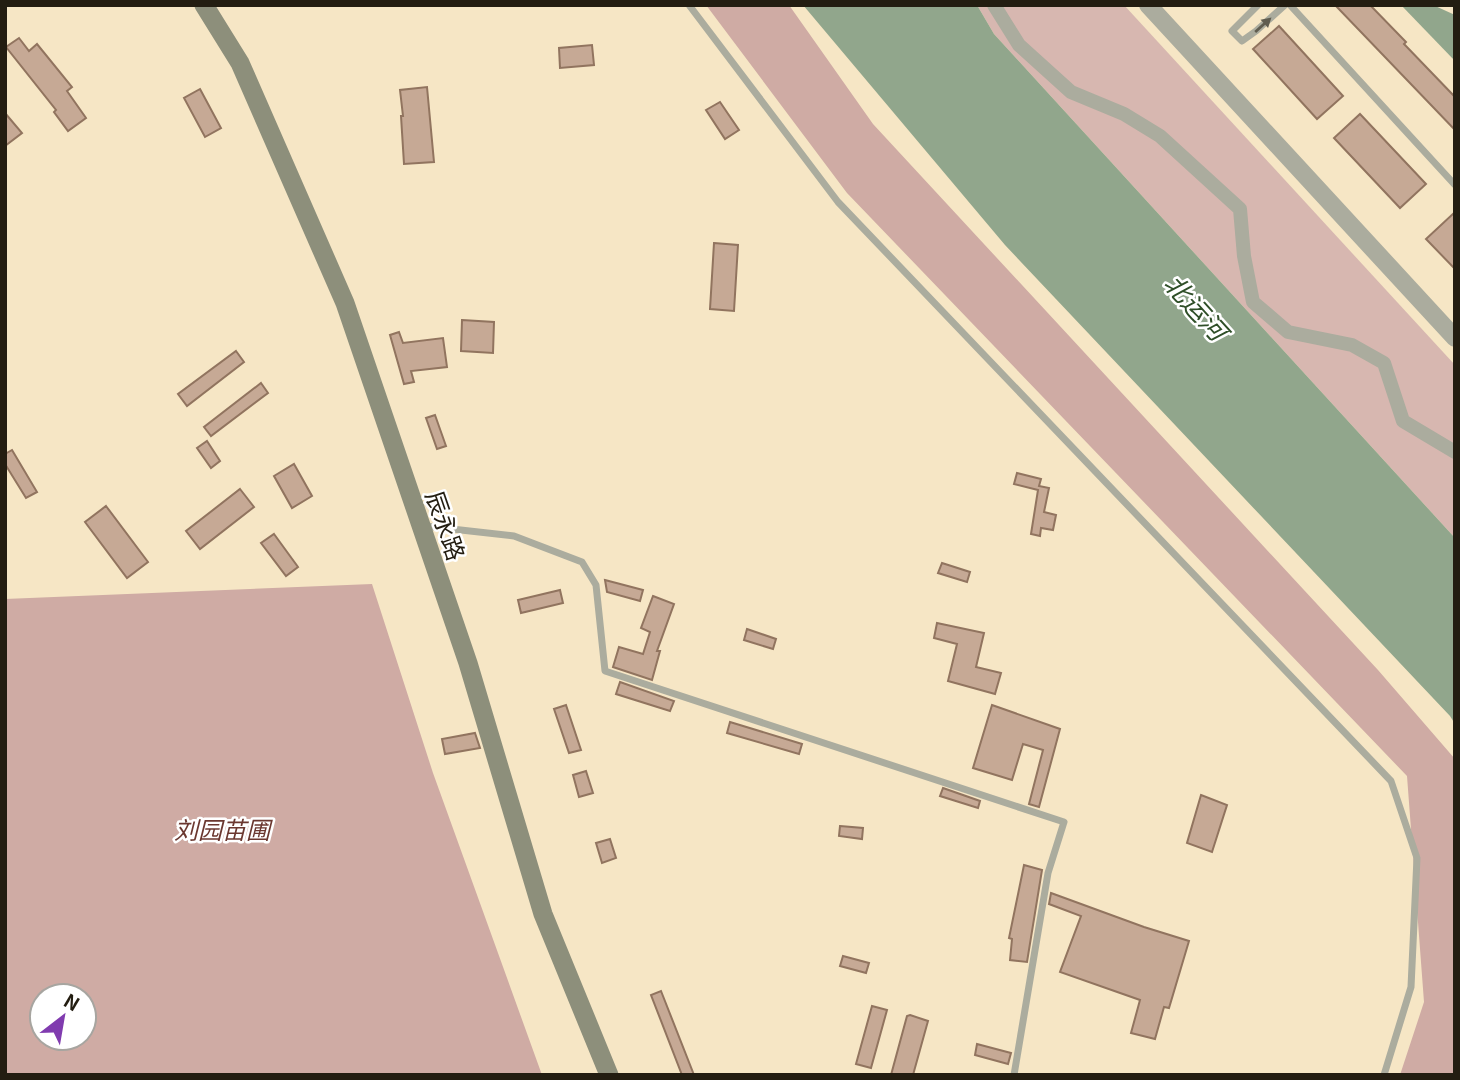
<svg xmlns="http://www.w3.org/2000/svg" width="1460" height="1080" viewBox="0 0 1460 1080" font-family="Georgia,'Noto Sans SC',serif">
<rect width="100%" height="100%" fill="#f6e6c5"/>
<!-- green -->
<path fill="#d7b7b0" d="M977 5H1124L1455 365V538L994 34Z"/>
<!-- forest -->
<g fill="#cfaba4" fill-rule="evenodd">
<path d="M706 5H789L873 124 1378 670 1455 759V1075H1400L1424 1002 1407 776 847 193Z"/>
<path d="M372 584 433 773 542 1075H5V599ZM42 996H84V1038H42Z"/>
</g>
<!-- water -->
<g fill="#91a68c">
<path d="M803 5H977L994 34 1455 538V724L1450 716 1005 245Z"/>
<path d="M1401 5H1433L1455 15V61Z"/>
</g>
<!-- building -->
<g fill="#c6a995" stroke="#91745f" stroke-width="2">
<path d="M1335 5H1370L1406 42 1404 44 1455 97V130Z"/>
<path d="M1279 26 1343 96 1317 119 1253 49Z"/>
<path d="M19 38 29 51 37 44 72 87 67 91 86 118 68 131 54 112 56 110 6 47Z"/>
<path d="M592 45 594 65 560 68 559 48Z"/>
<path d="M427 87 434 162 404 164 401 116H403L400 90Z"/>
<path d="M200 89 221 128 205 137 184 98Z"/>
<path d="M720 102 739 130 725 139 706 110Z"/>
<path d="M5 113 22 133 5 146Z"/>
<path d="M1360 114 1426 184 1400 208 1334 138Z"/>
<path d="M1455 212V269L1426 239Z"/>
<path d="M714 243 738 245 734 311 710 309Z"/>
<path d="M462 320 494 322 493 353 461 351Z"/>
<path d="M399 332 403 343 443 338 447 367 411 371 414 382 404 384 390 335Z"/>
<path d="M236 351 244 362 187 406 178 394Z"/>
<path d="M261 383 268 393 211 436 204 427Z"/>
<path d="M435 415 446 446 437 449 426 418Z"/>
<path d="M207 441 220 461 211 468 197 448Z"/>
<path d="M12 450 37 492 26 498 5 464V454Z"/>
<path d="M294 464 312 496 292 508 274 476Z"/>
<path d="M1017 473 1041 479 1039 486 1049 488 1044 512 1056 515 1053 530 1041 528 1040 536 1031 534 1038 490 1014 484Z"/>
<path d="M240 489 254 507 200 549 186 531Z"/>
<path d="M106 506 148 562 127 578 85 522Z"/>
<path d="M274 534 298 567 286 576 261 543Z"/>
<path d="M942 563 970 572 967 582 938 573Z"/>
<path d="M605 580 643 590 640 601 607 592Z"/>
<path d="M560 590 563 603 521 613 518 600Z"/>
<path d="M653 596 674 604 657 651H660L652 680 613 667 619 647 643 654 650 632 641 628Z"/>
<path d="M937 623 984 633 976 667 1001 673 995 694 948 681 957 644 934 638Z"/>
<path d="M747 629 776 639 773 649 744 640Z"/>
<path d="M620 682 674 701 670 711 616 694Z"/>
<path d="M566 705 581 750 569 753 554 709Z"/>
<path d="M992 705 1060 729 1039 807 1029 804 1043 750 1023 744 1012 780 973 768Z"/>
<path d="M730 722 802 744 799 754 727 733Z"/>
<path d="M475 733 480 748 445 754 442 739Z"/>
<path d="M586 771 593 793 579 797 573 775Z"/>
<path d="M943 788 980 801 978 808 940 796Z"/>
<path d="M1201 795 1227 805 1212 852 1187 843Z"/>
<path d="M840 826 863 828 862 839 839 836Z"/>
<path d="M610 839 616 858 602 863 596 843Z"/>
<path d="M1024 865 1042 870 1027 962 1010 960 1012 939 1009 938Z"/>
<path d="M1051 893 1144 927 1189 941 1169 1008 1164 1007 1155 1039 1131 1033 1140 1000 1060 972 1081 916 1049 904Z"/>
<path d="M843 956 869 963 866 973 840 966Z"/>
<path d="M661 991 694 1075H682L651 995Z"/>
<path d="M872 1006 887 1010 871 1068 856 1064Z"/>
<path d="M910 1015 928 1021 913 1075H891L907 1016Z"/>
<path d="M977 1044 1011 1053 1008 1064 975 1055Z"/>
</g>
<g fill="none" stroke-linecap="round" stroke-linejoin="round">
<!-- service -->
<g stroke="#abac9e" stroke-width="7">
<path d="M689 5 838 202 1391 781 1417 858 1411 987 1384 1075"/>
<path d="M1258 5 1232 31 1242 41 1256 31 1285 5"/>
<path d="M1290 5 1455 185"/>
<path d="M425 526 514 536 582 562 596 585 605 671 1064 822 1048 873 1014 1075"/>
</g>
<!-- minor -->
<path stroke="#abac9e" stroke-width="14" d="M994 5 1019 45 1071 92 1124 114 1160 136 1240 209 1244 256 1253 302 1288 332 1352 345 1384 363 1403 421 1455 452"/>
<!-- tertiary -->
<path stroke="#abac9e" stroke-width="18" d="M1148 5 1455 338"/>
<!-- secondary -->
<path stroke="#8d8f7b" stroke-width="19" d="M204 5 240 63 345 303 468 663 543 914 609 1075"/>
</g>
<!-- one-way arrows -->
<defs><path id="oneway-solid" d="M-6-.8H1V-3.2L6.5 0L1 3.2V.8H-6Z" transform="scale(1.75)"/></defs>
<use fill="#605d50" href="#oneway-solid" transform="translate(1263 25) rotate(-42)"/>
<g text-anchor="middle" dominant-baseline="central" stroke-width="5" stroke-linejoin="round" paint-order="stroke">
<!-- street labels -->
<g font-size="24" fill="#231d11" stroke="#fff">
<text transform="translate(447 525) rotate(71)">辰永路</text>
</g>
<!-- park labels -->
<g font-size="24" font-style="italic" fill="#6b3830" stroke="#fff">
<text x="222" y="828">刘园苗圃</text>
</g>
<!-- water labels -->
<g font-size="26" font-style="italic" fill="#2f4f28" stroke="#fff">
<text transform="translate(1197 306) rotate(48)">北运河</text>
</g>
</g>
<!-- border -->
<rect width="1460" height="1080" fill="none" stroke="#231d11" stroke-width="14"/>
<!-- north arrow -->
<g transform="translate(63 1017) rotate(31)"><circle r="33" fill="#ffffff" stroke="#a7a5a0" stroke-width="2"/>
<path d="M0-5L12 26L0 18L-12 26Z" fill="#803baf"/>
<text y="-10" font-size="19" font-weight="bold" text-anchor="middle" fill="#231d11">N</text>
</g>
</svg>
